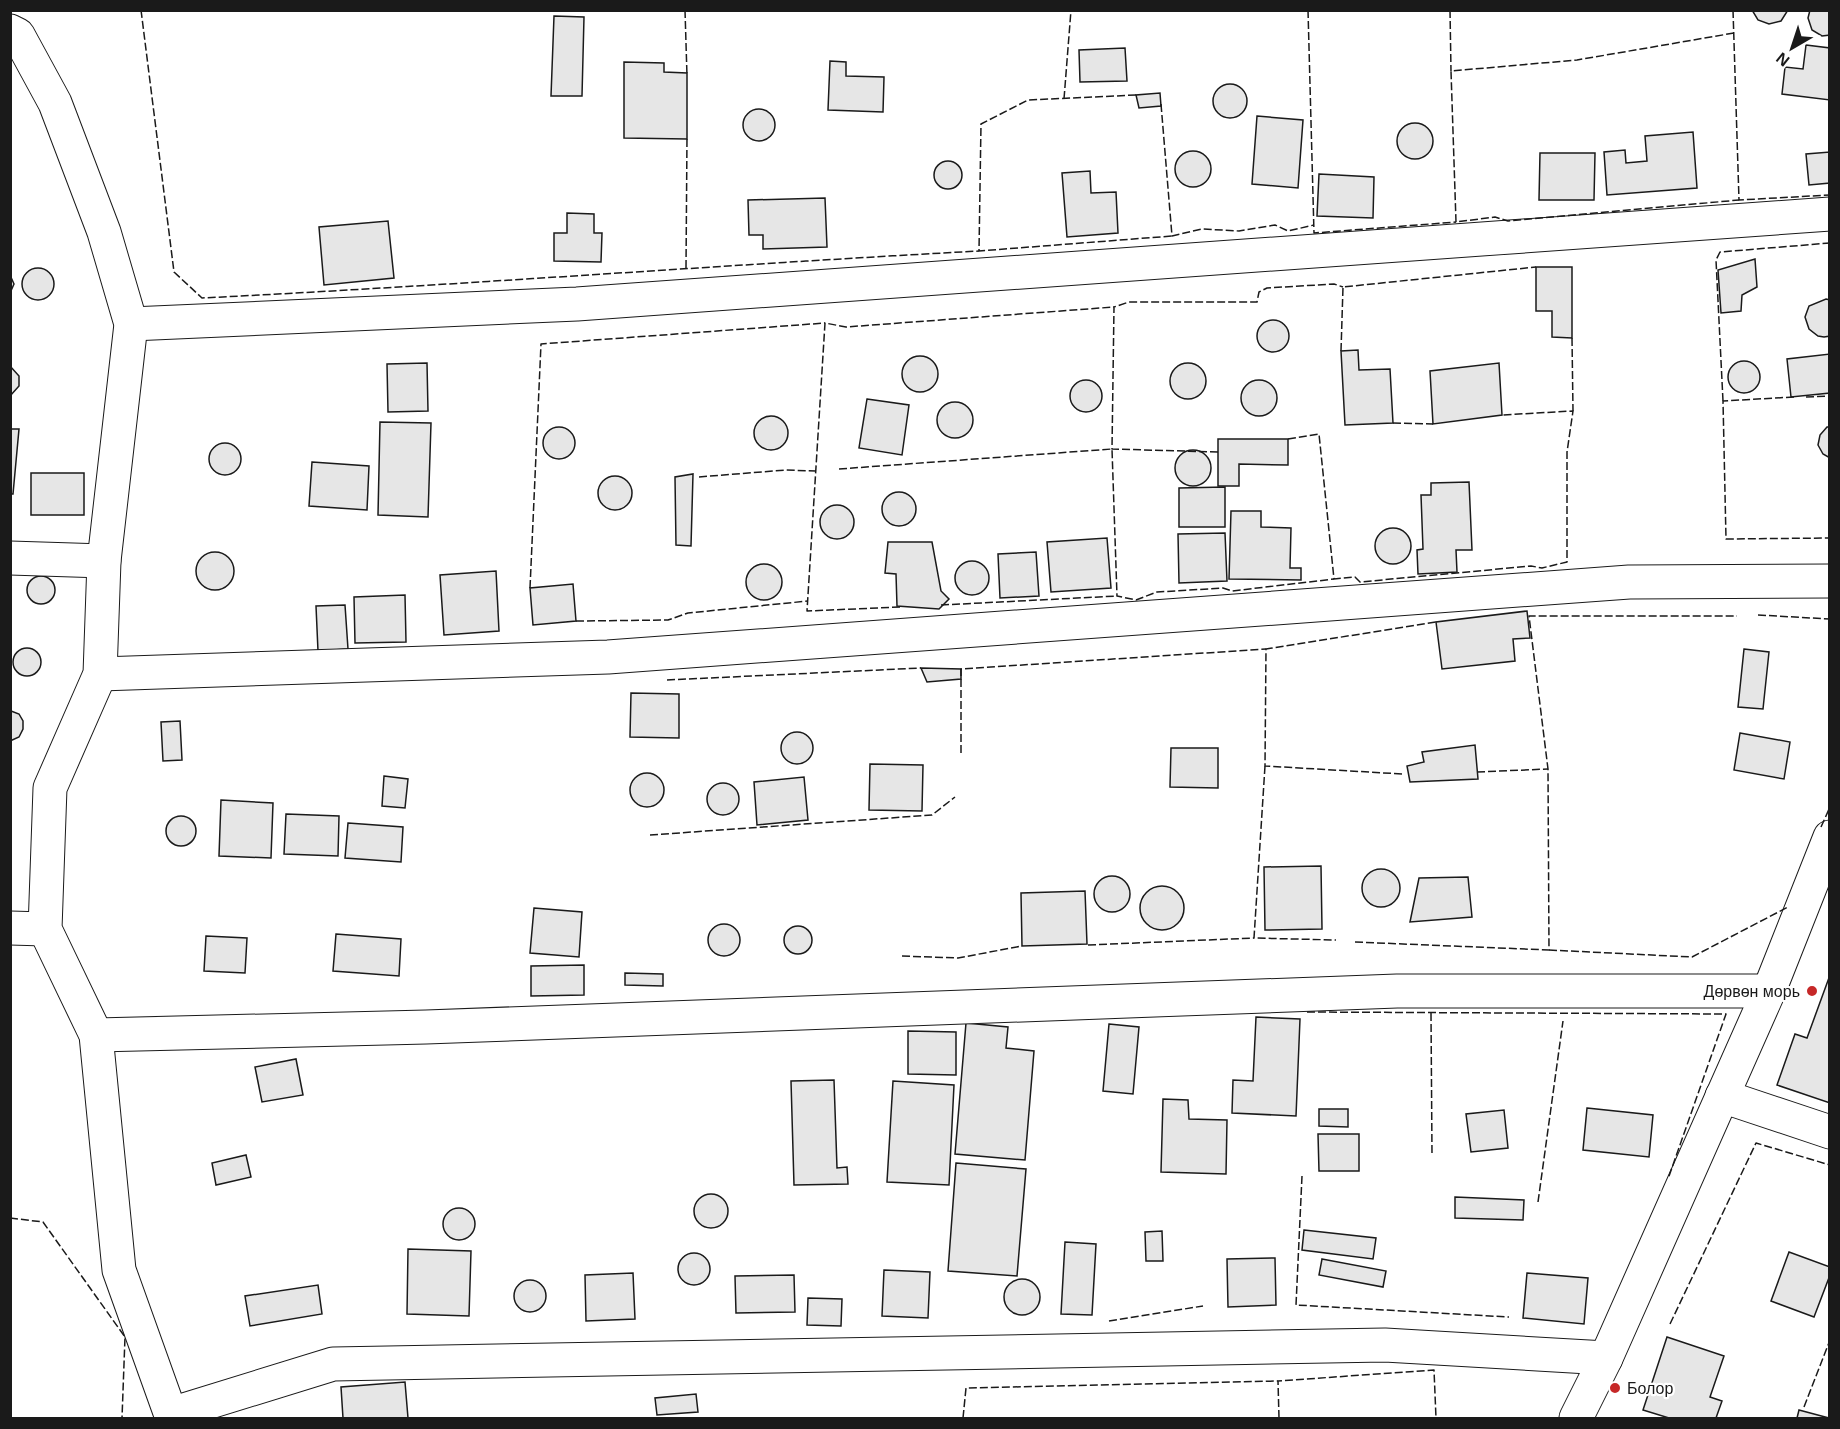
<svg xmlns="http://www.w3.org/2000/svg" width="1840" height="1429" viewBox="0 0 1840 1429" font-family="Helvetica,sans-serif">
<rect width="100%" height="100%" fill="#fff"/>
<!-- building -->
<g fill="#e6e6e6" stroke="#1a1a1a" stroke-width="1.5">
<path d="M1752 10H1788L1781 21 1769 24 1758 20Z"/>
<path d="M1810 10H1830V35L1822 36 1812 30 1808 18Z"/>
<path d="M554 16 584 17 582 96H551Z"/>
<path d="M1806 45 1830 48V100L1782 94 1785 67 1803 69Z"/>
<path d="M1125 48 1127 81 1080 82 1079 50Z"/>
<path d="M830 61 846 62V76L884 77 883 112 828 110Z"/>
<path d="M624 62 664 63V72L687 73V139L624 138Z"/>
<circle cx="1230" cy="101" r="17"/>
<path d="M1160 93 1161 106 1139 108 1136 95Z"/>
<circle cx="759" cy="125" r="16"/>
<path d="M1257 116 1303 120 1298 188 1252 184Z"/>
<circle cx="1415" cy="141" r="18"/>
<path d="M1693 132 1697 188 1607 195 1604 152 1625 150 1626 163 1647 161 1645 136Z"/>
<circle cx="1193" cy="169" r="18"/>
<path d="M1830 152V183L1809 185 1806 154Z"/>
<path d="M1540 153H1595L1594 200H1539Z"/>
<circle cx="948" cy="175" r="14"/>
<path d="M1090 171 1091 193 1116 192 1118 233 1067 237 1062 173Z"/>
<path d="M1319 174 1374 177 1373 218 1317 216Z"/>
<path d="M825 198 827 247 763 249V235H749L748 200Z"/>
<path d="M567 213 594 214V233H602L601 262 554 261V233H567Z"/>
<path d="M388 221 394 278 324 285 319 227Z"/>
<path d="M1755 259 1757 287 1742 295 1741 311 1721 313 1718 270Z"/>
<path d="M1536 267H1572V338L1552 337V311H1536Z"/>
<circle cx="38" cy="284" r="16"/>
<path d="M10 275 14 284 10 293Z"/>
<path d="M1826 299 1830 300V336L1824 337 1818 336 1809 329 1805 317 1809 306Z"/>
<circle cx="1273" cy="336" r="16"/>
<path d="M1358 350 1359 370 1390 369 1393 423 1345 425 1341 351Z"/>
<path d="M1830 354V393L1791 397 1787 359Z"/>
<circle cx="920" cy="374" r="18"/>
<circle cx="1744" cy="377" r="16"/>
<circle cx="1188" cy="381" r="18"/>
<path d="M427 363 428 411 388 412 387 364Z"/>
<path d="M1499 363 1502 415 1433 424 1430 371Z"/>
<path d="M10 366 19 376V386L10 396Z"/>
<circle cx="1259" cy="398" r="18"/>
<circle cx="1086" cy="396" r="16"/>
<path d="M867 399 909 405 902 455 859 448Z"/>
<circle cx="955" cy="420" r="18"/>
<circle cx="771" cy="433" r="17"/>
<path d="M380 422 431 423 428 517 378 515Z"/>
<circle cx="559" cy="443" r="16"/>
<path d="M1827 427H1830V458L1823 454 1818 445 1820 435Z"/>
<path d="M10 429H19L13 494H10Z"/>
<path d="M1218 439H1288V465L1239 464V486H1218Z"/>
<circle cx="225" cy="459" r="16"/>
<circle cx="1193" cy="468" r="18"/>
<path d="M312 462 369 466 367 510 309 506Z"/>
<rect x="31" y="473" width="53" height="42"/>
<path d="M693 474 691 546 676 545 675 477Z"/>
<circle cx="615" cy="493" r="17"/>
<path d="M1469 482 1472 550H1456L1457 572 1418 574 1417 550 1423 549 1421 495H1431V483Z"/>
<path d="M1225 487V527H1179V488Z"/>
<circle cx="899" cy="509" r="17"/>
<circle cx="837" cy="522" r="17"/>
<path d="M1231 511H1261V527L1291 528 1290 568H1301V580L1229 579Z"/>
<circle cx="1393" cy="546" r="18"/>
<path d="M1225 533 1227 581 1179 583 1178 534Z"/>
<path d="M1107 538 1111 588 1051 592 1047 542Z"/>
<path d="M888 542H932L941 591 949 599 939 609 897 606 896 574 885 573Z"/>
<path d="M1036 552 1039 596 1000 598 998 554Z"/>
<circle cx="215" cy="571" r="19"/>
<circle cx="972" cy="578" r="17"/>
<circle cx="764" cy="582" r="18"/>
<path d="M496 571 499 631 444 635 440 575Z"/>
<circle cx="41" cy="590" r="14"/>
<path d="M573 584 576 621 533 625 530 588Z"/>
<path d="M405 595 406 642 355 643 354 597Z"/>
<path d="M345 605 348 649 318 651 316 606Z"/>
<path d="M1527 611 1530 638 1513 639 1515 661 1442 669 1436 622Z"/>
<circle cx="27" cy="662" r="14"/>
<path d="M1744 649 1769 652 1763 709 1738 707Z"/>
<path d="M921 668 961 669V679L927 682Z"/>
<path d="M631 693 679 694V738L630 737Z"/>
<path d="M11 711 19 714 23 721V729L19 737 10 741Z"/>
<path d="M180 721 182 760 163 761 161 722Z"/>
<circle cx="797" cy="748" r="16"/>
<path d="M1740 733 1790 742 1784 779 1734 770Z"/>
<path d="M1475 745 1478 779 1410 782 1407 766 1424 762 1422 752Z"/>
<path d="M1171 748H1218V788L1170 787Z"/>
<path d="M870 764 923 765 922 811 869 810Z"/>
<circle cx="647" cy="790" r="17"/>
<path d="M384 776 408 779 405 808 382 806Z"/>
<path d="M804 777 808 820 757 825 754 782Z"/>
<circle cx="723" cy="799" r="16"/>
<path d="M221 800 273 803 271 858 219 856Z"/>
<path d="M286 814 339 816 338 856 284 854Z"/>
<circle cx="181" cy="831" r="15"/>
<path d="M348 823 403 827 401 862 345 858Z"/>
<path d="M1321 866 1322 929 1265 930 1264 867Z"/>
<circle cx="1381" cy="888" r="19"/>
<circle cx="1112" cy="894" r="18"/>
<path d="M1468 877 1472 917 1410 922 1419 878Z"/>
<circle cx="1162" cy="908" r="22"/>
<path d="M1085 891 1087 944 1022 946 1021 893Z"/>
<path d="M534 908 582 912 579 957 530 953Z"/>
<circle cx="724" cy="940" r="16"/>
<circle cx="798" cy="940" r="14"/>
<path d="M336 934 401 939 399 976 333 971Z"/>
<path d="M206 936 247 938 245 973 204 971Z"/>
<path d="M584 965V995L531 996V966Z"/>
<path d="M625 973 663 974V986L625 985Z"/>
<path d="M1830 975V1103L1777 1085 1795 1034 1807 1038Z"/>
<path d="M1256 1017 1300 1019 1296 1116 1232 1113 1233 1080 1253 1081Z"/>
<path d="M966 1023 1008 1027 1006 1048 1034 1051 1025 1160 955 1154Z"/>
<path d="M1109 1024 1139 1027 1133 1094 1103 1091Z"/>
<path d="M908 1031 956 1032V1075L908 1074Z"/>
<path d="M296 1059 303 1095 262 1102 255 1067Z"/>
<path d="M834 1080 837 1168 847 1167 848 1184 794 1185 791 1081Z"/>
<path d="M893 1081 954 1085 949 1185 887 1182Z"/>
<path d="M1163 1099 1188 1100 1189 1119 1227 1120 1226 1174 1161 1172Z"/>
<path d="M1587 1108 1653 1115 1649 1157 1583 1150Z"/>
<path d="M1319 1109H1348V1127L1319 1126Z"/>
<path d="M1504 1110 1508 1148 1471 1152 1466 1114Z"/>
<path d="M1318 1134H1359V1171H1319Z"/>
<path d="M246 1155 251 1177 216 1185 212 1163Z"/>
<path d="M956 1163 1026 1169 1017 1276 948 1271Z"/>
<circle cx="711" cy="1211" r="17"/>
<path d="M1455 1197 1524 1200 1523 1220 1455 1218Z"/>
<circle cx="459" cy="1224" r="16"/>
<path d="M1304 1230 1376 1238 1373 1259 1302 1250Z"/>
<path d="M1162 1231 1163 1261H1146L1145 1232Z"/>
<path d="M1065 1242 1096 1244 1092 1315 1061 1314Z"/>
<path d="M408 1249 471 1251 469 1316 407 1314Z"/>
<path d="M1789 1252 1830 1267V1275L1814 1317 1771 1301Z"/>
<circle cx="694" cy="1269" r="16"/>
<path d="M1275 1258 1276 1305 1228 1307 1227 1259Z"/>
<path d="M1322 1259 1386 1271 1383 1287 1319 1275Z"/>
<path d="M884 1270 930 1272 928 1318 882 1316Z"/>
<path d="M633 1273 635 1319 586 1321 585 1275Z"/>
<path d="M1527 1273 1588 1278 1584 1324 1523 1318Z"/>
<path d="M794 1275 795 1312 736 1313 735 1276Z"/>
<circle cx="1022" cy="1297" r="18"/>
<circle cx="530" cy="1296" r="16"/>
<path d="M318 1285 322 1314 250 1326 245 1296Z"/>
<path d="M808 1298 842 1299 841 1326 807 1325Z"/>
<path d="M1667 1337 1724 1356 1710 1397 1722 1401 1716 1418H1669L1643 1410Z"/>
<path d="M405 1382 408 1418H343L341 1387Z"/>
<path d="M696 1394 698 1412 657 1415 655 1398Z"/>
<path d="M1799 1410 1829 1418H1797Z"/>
</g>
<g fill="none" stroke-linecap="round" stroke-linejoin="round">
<!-- minor casing -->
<g stroke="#1a1a1a" stroke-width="35">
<g id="minor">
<path d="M10 31 18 35 55 103 104 232 131 324 104 561 100 674 50 788 45 929 96 1035 119 1270 172 1418"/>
<path d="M131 324 577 304 1830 214"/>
<path d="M10 558 104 561"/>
<path d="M100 674 608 657 1629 582 1830 581"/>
<path d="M10 928 45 929"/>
<path d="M96 1035 426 1027 1397 991H1769"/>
<path d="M1722 1096 1830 1132"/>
<path d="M171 1414 333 1364 1385 1345 1606 1358"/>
<path d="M1576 1418 1606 1358 1769 991 1830 837"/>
</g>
</g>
<!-- minor -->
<use href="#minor" stroke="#fff" stroke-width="33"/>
<!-- fence -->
<g stroke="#1a1a1a" stroke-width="1.5" stroke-dasharray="8 3" stroke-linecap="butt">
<path d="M141 10 174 272 202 298C461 285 720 265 979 251"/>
<path d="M685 10 687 76"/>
<path d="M1308 10 1314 233 1456 222"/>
<path d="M1450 10 1451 71"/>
<path d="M1733 10 1739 200 1830 195"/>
<path d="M1734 33 1577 60 1451 71 1456 222 1495 217 1508 221 1739 200"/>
<path d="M1136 95 1028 100 981 124 979 251 1172 236"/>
<path d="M1064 99 1071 10"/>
<path d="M1161 104 1172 236 1202 229 1239 231 1275 225 1288 231 1314 225"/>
<path d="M686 268 687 136"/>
<path d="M1572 338 1573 411"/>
<path d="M1341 351 1343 287 1536 267"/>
<path d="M1794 397 1723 401 1726 539 1830 538"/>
<path d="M1806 397 1830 396"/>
<path d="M1723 401 1716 260 1720 252 1830 243"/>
<path d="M1393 423 1433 424"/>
<path d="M1288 439 1319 434 1334 579 1355 577 1360 582 1531 566 1542 568 1567 562V452L1573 411 1502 415"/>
<path d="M1218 452 1112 449 1114 307 1129 302H1257L1259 292 1267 288 1334 284 1343 287"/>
<path d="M839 469 1112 449 1117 596 1136 600 1157 592 1223 588 1232 591 1334 579"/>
<path d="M699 477 786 470 816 471"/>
<path d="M530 588 541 344 825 323"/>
<path d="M941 605 1117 596"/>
<path d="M900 607 807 611 825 323 846 327 1114 307"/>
<path d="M1758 615 1830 619"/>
<path d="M576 621 668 620 688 613 808 601"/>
<path d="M667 680 921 668"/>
<path d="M961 753V669L1266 649"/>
<path d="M1265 766 1254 938 1336 940"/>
<path d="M1477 772 1548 769"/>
<path d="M1402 774 1265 766 1266 649 1436 622"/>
<path d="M1821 827 1830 807"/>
<path d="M650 835 932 815 955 797"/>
<path d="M1355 942 1549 950 1548 769 1529 616H1737"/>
<path d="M1088 945 1254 938"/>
<path d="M1549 950 1692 957 1788 907"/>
<path d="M902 956 958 958 1022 946"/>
<path d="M1307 1012 1726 1014 1668 1179"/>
<path d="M1431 1013 1432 1154"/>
<path d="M1302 1176 1296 1305 1509 1317"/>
<path d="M1538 1202 1563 1021"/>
<path d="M10 1218 43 1222 125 1337 122 1418"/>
<path d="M1109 1321 1203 1306"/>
<path d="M1670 1324 1756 1143 1830 1165"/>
<path d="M1804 1407 1830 1340"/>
<path d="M963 1418 966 1388 1278 1381"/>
<path d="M1279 1418 1278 1381 1434 1370 1436 1418"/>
</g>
</g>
<!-- markers -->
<g fill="#c62828" stroke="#fff" stroke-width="2">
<circle cx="1812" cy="991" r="6"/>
<circle cx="1615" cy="1388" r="6"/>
</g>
<g text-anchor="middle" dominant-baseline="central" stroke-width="4.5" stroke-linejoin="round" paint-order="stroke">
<!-- poi labels -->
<g font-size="16" fill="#1a1a1a" stroke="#fff" text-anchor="end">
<text x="1800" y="991">Дөрвөн морь</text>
<text x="1627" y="1388" text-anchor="start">Болор</text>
</g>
</g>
<!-- border -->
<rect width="1840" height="1429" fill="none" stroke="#1a1a1a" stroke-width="24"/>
<!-- north arrow -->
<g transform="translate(1792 48) rotate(219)" stroke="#ffffff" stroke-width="4.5" paint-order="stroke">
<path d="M0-4.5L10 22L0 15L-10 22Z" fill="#1a1a1a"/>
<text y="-9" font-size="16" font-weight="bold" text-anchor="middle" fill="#1a1a1a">N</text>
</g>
</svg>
